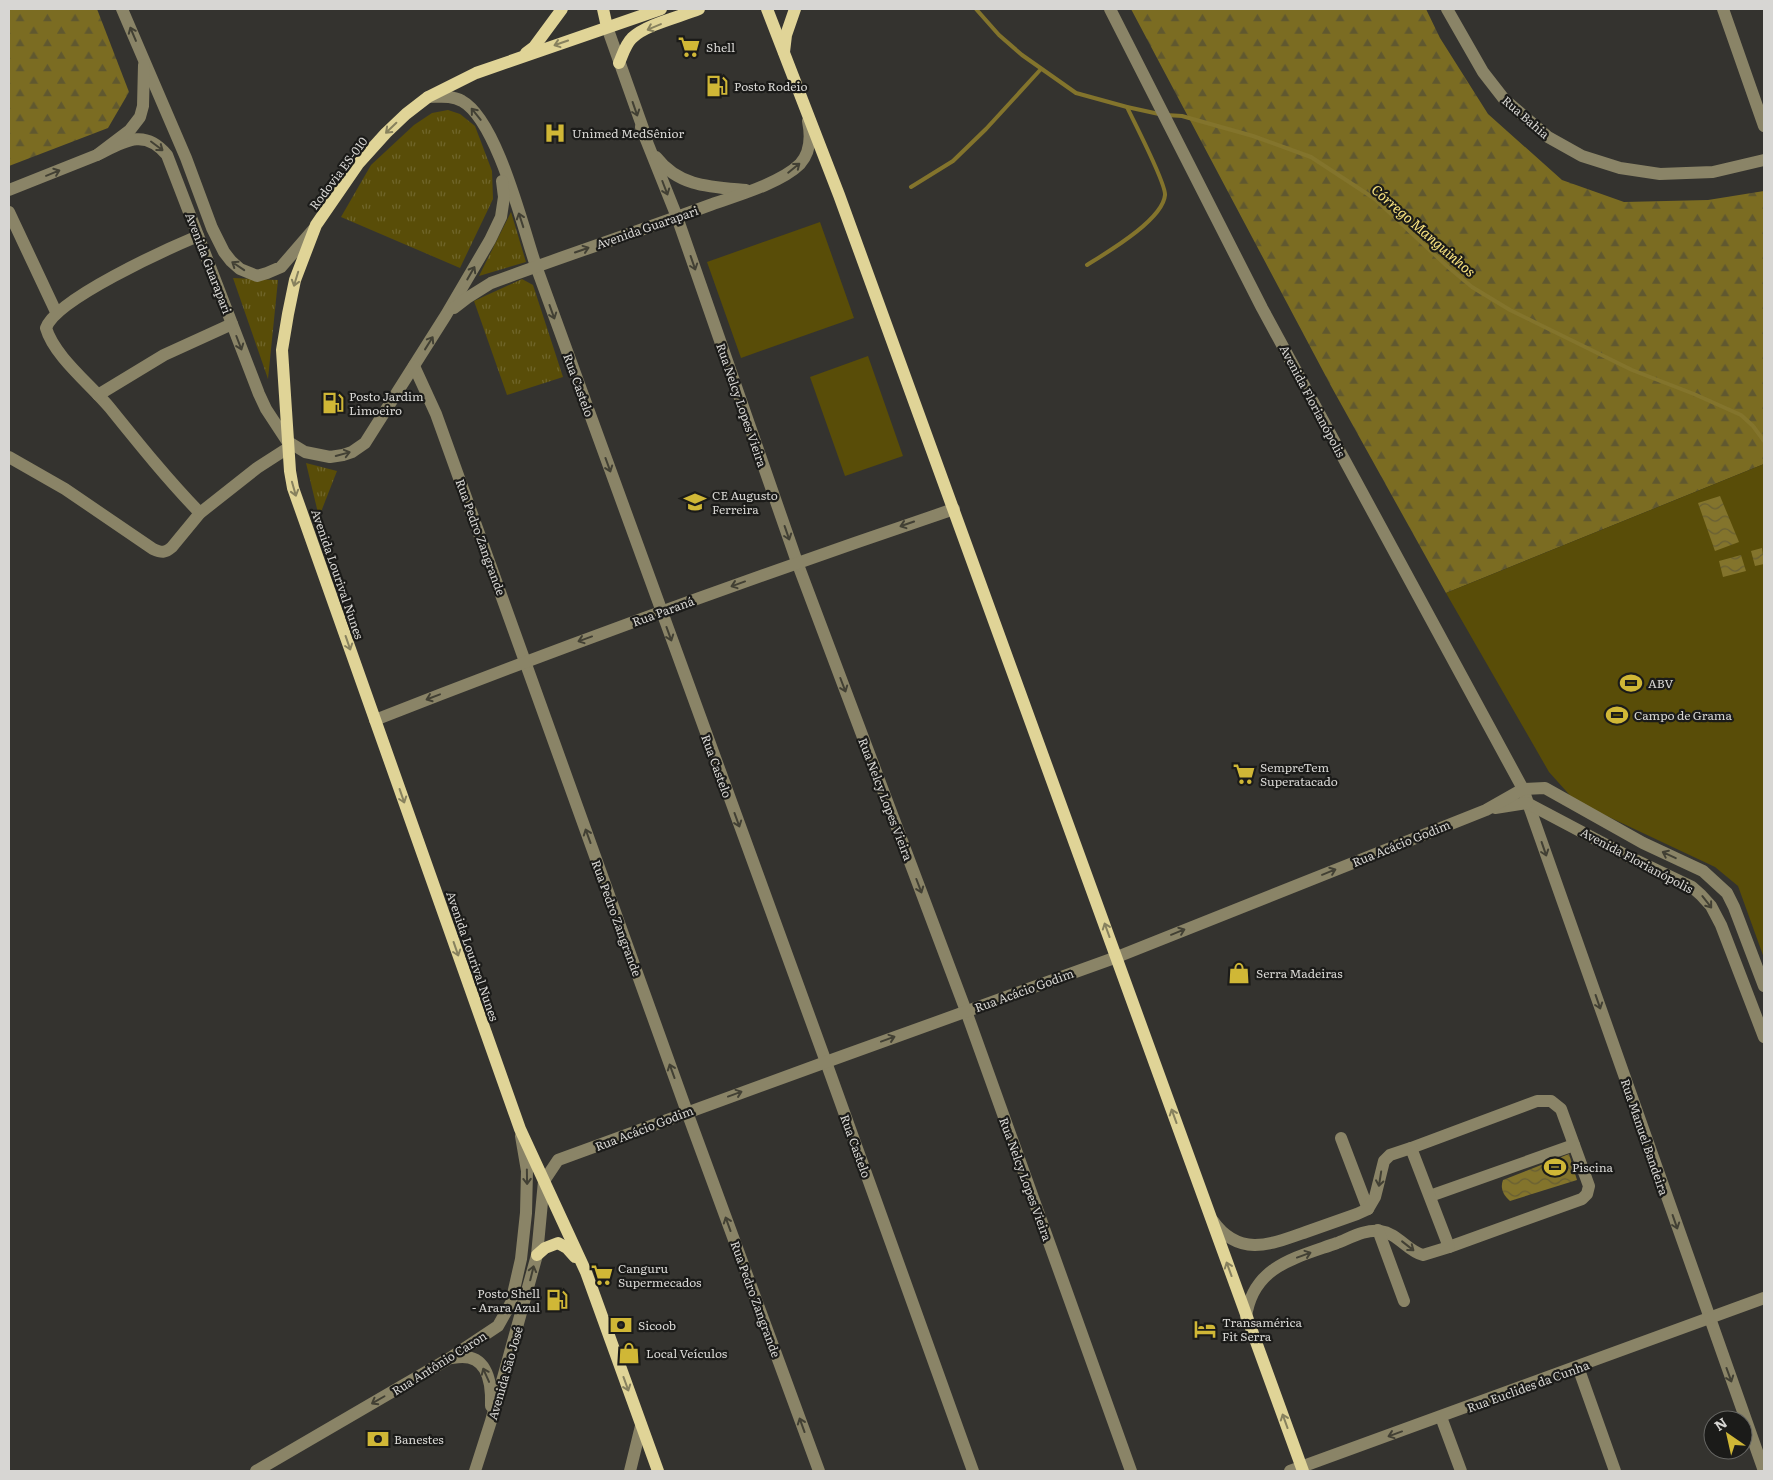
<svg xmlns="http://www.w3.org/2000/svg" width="1773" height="1480" viewBox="0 0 1773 1480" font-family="Literata,serif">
<defs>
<pattern id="grass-tufts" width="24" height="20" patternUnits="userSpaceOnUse" patternTransform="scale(1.25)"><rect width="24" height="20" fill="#594d08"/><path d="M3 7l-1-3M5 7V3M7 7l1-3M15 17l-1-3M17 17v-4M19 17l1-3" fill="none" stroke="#70662b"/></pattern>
<pattern id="forest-firs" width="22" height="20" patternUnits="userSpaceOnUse" patternTransform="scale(1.25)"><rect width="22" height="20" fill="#7b6c22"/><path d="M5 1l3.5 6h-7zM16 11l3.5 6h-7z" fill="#60582f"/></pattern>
<pattern id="water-waves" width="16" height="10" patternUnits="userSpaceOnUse" patternTransform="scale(1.25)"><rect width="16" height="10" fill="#83742c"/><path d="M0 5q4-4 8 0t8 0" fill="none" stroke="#685f34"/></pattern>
</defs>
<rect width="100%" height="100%" fill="#34332f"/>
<!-- grass -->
<g fill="url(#grass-tufts)">
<path d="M448 110 460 114 475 126 492 171 493 199 460 268 341 217 371 165 414 125 432 113Z"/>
<path d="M511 212 526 262 479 276Z"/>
<path d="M233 278 278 280 268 379Z"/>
<path d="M522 279 533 285 563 377 507 395 474 301Z"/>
<path d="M306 463 337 471 319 517Z"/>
</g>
<!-- forest -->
<g fill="url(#forest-firs)">
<path d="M9 9H97L129 92 108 128 9 166Z"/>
<path d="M1131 9H1426L1440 38 1488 114 1562 180 1624 202 1708 200 1764 191V464L1446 593 1331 386Z"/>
</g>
<!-- garden -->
<g fill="#594d08">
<path d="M820 222 854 318 741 358 707 262Z"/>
<path d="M868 356 903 456 845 476 810 377Z"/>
<path d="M1764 464V958L1738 886 1715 867 1575 801 1549 772 1446 593Z"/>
</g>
<!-- water -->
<g fill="url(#water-waves)">
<path d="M1720 496 1739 542 1715 551 1698 503Z"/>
<path d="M1762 548 1764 564 1755 566 1751 551Z"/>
<path d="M1741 555 1746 571 1723 577 1719 561Z"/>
<path d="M1569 1154 1577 1180 1510 1201C1503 1195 1500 1188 1503 1180Z"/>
</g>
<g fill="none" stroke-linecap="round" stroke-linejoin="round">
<!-- stream -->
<g stroke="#83742c" stroke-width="4">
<path d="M976 9 999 35 1022 55 1076 93 1127 107 1159 114"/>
<path d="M1166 115 1182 116 1253 136 1311 157 1375 199 1448 267 1472 287 1510 310 1632 370 1694 394 1741 415 1753 426 1764 441"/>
<path d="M911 187 953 161 986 129 1041 69"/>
<path d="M1087 265C1106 253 1163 220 1165 195 1166 183 1134 122 1127 107"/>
</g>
<!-- minor -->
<g stroke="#8a8467" stroke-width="12">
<path d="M122 9 186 158 212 228 224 252 231 261 240 269 257 276 267 273 281 267 313 230"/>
<path d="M1110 9 1262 308 1523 789 1764 1471"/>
<path d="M1447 9 1483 72 1504 99 1548 137 1582 156 1620 168 1660 174 1713 172 1764 160"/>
<path d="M1723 9 1764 126"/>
<path d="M607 27 645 134"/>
<path d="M428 97C439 97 452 95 462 101 497 120 523 228 536 266L826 1062 973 1471"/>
<path d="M641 127 677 217 797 562 966 1011 1131 1471"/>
<path d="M97 155C123 142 144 127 167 155L259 394 266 409 287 441 305 452 330 457 343 455 352 452 365 443 446 315 490 240 501 217 504 197 502 181"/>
<path d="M656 157C679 187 711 187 746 190"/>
<path d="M9 190 97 155 130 130 140 117 143 106 144 65"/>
<path d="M9 212 56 312"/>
<path d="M198 236C167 249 56 299 46 328 54 356 91 385 110 408 139 444 168 480 200 513"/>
<path d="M454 308 467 298 491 283C564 256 637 232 710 205 736 196 781 183 800 164 811 152 811 136 808 121"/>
<path d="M414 366 436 414 687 1112 819 1471"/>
<path d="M98 395 164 355 232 324"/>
<path d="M9 457 65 489 153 549C162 553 165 553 172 547L200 513 257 468 288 448"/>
<path d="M375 720C566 645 759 575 954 509"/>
<path d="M1527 803 1633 859 1692 887 1701 895 1711 906 1721 925 1764 1037"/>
<path d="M1495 808 1527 803"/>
<path d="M1341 1138 1368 1209"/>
<path d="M1411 1148 1537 1101H1551L1561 1109 1589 1186 1587 1194 1582 1199 1449 1247"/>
<path d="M1430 1196 1574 1145"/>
<path d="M1213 1221C1239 1258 1272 1244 1306 1232 1323 1226 1340 1220 1357 1214L1368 1209 1375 1197 1384 1161 1390 1155 1411 1148 1449 1247 1423 1255C1407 1251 1398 1233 1380 1231 1366 1229 1350 1238 1337 1243 1295 1258 1253 1266 1246 1317"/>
<path d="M1378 1230 1404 1301"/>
<path d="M453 1358C486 1351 492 1379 491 1406"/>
<path d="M1578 1367 1615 1471"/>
<path d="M1441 1417 1461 1471"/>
<path d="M256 1471 450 1358 498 1326 511 1303 521 1259 526 1213 527 1171 521 1136"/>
<path d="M475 1471 491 1421 537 1255 544 1181 558 1160 826 1062 1117 957 1486 810 1523 789 1545 788 1643 843 1703 871 1727 893 1734 907 1764 986"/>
<path d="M630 1471 641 1426"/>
<path d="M1290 1471 1764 1298"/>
</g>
<!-- major -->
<g stroke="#e0d497" stroke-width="12">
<path d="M603 9 607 27"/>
<path d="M767 9 839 195 1303 1471"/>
<path d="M784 52 786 35 795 9"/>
<path d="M526 53 534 47 562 9"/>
<path d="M619 63C623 54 625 45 632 38 647 24 680 17 699 9"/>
<path d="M537 1255 545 1248 558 1243 567 1248 575 1257"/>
<path d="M658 1471 586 1272 520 1129 293 488 290 471 282 350 288 314 295 280 316 225 358 164 386 133 406 114 428 97 476 73 661 9"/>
</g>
</g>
<!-- one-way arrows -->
<defs><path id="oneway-shaft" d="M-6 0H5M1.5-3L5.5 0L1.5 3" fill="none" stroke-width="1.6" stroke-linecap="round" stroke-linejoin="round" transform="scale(1.25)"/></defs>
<g stroke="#87815e">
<use href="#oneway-shaft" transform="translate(654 27) rotate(157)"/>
<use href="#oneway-shaft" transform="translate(561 43) rotate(161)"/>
<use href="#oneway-shaft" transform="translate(391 128) rotate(136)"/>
<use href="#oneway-shaft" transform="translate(296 279) rotate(107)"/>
<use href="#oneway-shaft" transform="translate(294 489) rotate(74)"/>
<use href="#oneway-shaft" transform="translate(348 643) rotate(71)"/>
<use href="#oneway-shaft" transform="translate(402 796) rotate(71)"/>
<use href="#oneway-shaft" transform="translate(1107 930) rotate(-110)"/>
<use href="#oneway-shaft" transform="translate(456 949) rotate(71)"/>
<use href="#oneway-shaft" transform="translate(1174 1116) rotate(-110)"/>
<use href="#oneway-shaft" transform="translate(1229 1269) rotate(-110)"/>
<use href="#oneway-shaft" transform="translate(626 1384) rotate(70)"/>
<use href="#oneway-shaft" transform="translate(1285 1421) rotate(-110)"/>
</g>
<g stroke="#424034">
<use href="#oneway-shaft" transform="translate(133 34) rotate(-113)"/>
<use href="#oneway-shaft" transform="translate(635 109) rotate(71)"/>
<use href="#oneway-shaft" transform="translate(476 114) rotate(-129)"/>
<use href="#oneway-shaft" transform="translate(157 146) rotate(37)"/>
<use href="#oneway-shaft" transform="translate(794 168) rotate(-39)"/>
<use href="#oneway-shaft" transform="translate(53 173) rotate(-22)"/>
<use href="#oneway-shaft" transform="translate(665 188) rotate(69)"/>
<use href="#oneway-shaft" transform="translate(521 220) rotate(-108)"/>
<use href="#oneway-shaft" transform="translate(582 250) rotate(-19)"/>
<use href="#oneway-shaft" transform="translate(693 263) rotate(71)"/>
<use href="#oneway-shaft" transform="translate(238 266) rotate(-146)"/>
<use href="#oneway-shaft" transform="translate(471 273) rotate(-60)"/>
<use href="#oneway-shaft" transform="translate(552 312) rotate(70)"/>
<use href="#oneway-shaft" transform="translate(239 343) rotate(69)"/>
<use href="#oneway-shaft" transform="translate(429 343) rotate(-58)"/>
<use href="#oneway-shaft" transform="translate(343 454) rotate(-15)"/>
<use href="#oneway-shaft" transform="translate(608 465) rotate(70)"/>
<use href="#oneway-shaft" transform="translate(907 524) rotate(161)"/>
<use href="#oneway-shaft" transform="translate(787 533) rotate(71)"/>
<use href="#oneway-shaft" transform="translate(738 584) rotate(160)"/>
<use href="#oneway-shaft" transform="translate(669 634) rotate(70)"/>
<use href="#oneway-shaft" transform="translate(585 639) rotate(160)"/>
<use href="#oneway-shaft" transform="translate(843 685) rotate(69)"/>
<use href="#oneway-shaft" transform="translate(433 697) rotate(159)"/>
<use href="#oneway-shaft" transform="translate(737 820) rotate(70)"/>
<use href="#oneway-shaft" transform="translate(588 836) rotate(-110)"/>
<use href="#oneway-shaft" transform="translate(1544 849) rotate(71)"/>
<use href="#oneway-shaft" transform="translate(1669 855) rotate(-155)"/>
<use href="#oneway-shaft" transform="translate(1329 872) rotate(-22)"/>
<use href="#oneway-shaft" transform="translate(919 886) rotate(69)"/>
<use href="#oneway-shaft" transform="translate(1707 902) rotate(52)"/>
<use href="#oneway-shaft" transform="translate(1178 932) rotate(-22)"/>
<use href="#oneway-shaft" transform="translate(1598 1002) rotate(71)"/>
<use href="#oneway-shaft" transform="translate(888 1039) rotate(-20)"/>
<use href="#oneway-shaft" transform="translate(672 1071) rotate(-110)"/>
<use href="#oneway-shaft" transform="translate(735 1094) rotate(-20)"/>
<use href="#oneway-shaft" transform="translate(527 1177) rotate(89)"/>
<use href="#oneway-shaft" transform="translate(1380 1179) rotate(99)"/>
<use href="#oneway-shaft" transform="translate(1675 1222) rotate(71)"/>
<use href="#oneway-shaft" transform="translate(728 1224) rotate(-110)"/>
<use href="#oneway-shaft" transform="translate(1408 1246) rotate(38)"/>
<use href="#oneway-shaft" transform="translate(1304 1255) rotate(-20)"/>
<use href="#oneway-shaft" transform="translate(532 1273) rotate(-76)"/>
<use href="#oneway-shaft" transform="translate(486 1375) rotate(-114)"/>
<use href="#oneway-shaft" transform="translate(1729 1375) rotate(70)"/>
<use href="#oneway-shaft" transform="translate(378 1400) rotate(150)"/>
<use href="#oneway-shaft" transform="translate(802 1425) rotate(-110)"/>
<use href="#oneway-shaft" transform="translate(1395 1434) rotate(160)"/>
</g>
<!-- icons -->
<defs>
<g id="supermarket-bare" transform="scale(1.725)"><path d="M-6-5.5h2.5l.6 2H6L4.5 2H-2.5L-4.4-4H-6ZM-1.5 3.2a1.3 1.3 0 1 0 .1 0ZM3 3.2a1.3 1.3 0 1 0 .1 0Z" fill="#d0b736" stroke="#1b1b19" stroke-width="2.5" paint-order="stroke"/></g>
<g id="fuel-bare" transform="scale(1.725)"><path d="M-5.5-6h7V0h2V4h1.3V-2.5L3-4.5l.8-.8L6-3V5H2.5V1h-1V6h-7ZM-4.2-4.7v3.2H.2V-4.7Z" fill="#d0b736" stroke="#1b1b19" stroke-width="2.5" paint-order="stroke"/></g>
<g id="hospital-bare" transform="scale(1.725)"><path d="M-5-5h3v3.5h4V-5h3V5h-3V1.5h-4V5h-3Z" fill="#d0b736" stroke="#1b1b19" stroke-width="2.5" paint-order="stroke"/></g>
<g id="school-bare" transform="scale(1.725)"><path d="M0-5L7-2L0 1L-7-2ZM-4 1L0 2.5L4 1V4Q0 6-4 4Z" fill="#d0b736" stroke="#1b1b19" stroke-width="2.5" paint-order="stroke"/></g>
<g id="stadium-bare" transform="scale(1.725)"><path d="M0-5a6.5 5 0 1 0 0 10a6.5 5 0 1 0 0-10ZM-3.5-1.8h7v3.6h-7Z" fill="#d0b736" stroke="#1b1b19" stroke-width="2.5" paint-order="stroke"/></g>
<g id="shop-bare" transform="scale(1.725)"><path d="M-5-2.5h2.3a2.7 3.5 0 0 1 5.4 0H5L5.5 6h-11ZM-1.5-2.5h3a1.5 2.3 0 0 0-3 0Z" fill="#d0b736" stroke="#1b1b19" stroke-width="2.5" paint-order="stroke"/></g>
<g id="bank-bare" transform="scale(1.725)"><path d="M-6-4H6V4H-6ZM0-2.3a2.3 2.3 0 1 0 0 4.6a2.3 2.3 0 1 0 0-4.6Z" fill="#d0b736" stroke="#1b1b19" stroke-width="2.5" paint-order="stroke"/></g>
<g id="hotel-bare" transform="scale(1.725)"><path d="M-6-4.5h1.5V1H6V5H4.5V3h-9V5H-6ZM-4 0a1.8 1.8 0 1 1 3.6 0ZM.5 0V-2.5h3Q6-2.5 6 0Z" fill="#d0b736" stroke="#1b1b19" stroke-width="2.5" paint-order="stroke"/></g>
</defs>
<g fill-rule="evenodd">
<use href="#supermarket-bare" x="689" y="47"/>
<use href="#fuel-bare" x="717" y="86"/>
<use href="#hospital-bare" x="555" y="133"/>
<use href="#fuel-bare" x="333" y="403"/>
<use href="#school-bare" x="695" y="502"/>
<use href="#stadium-bare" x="1631" y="683"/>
<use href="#stadium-bare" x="1617" y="715"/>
<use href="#supermarket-bare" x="1244" y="774"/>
<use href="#shop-bare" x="1239" y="973"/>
<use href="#stadium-bare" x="1555" y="1167"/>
<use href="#supermarket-bare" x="602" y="1275"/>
<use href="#fuel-bare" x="557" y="1300"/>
<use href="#bank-bare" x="621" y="1325"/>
<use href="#hotel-bare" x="1205" y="1329"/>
<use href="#shop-bare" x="629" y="1353"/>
<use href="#bank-bare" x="378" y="1439"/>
</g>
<g text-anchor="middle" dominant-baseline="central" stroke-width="4.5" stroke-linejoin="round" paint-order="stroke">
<!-- poi labels -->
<g font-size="12" fill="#d7d6d3" stroke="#1b1b19" text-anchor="start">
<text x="706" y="47">Shell</text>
<text x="734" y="86">Posto Rodeio</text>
<text x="572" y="133">Unimed MedSênior</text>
<text x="349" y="396">Posto Jardim<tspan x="349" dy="14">Limoeiro</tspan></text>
<text x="712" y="495">CE Augusto<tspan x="712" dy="14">Ferreira</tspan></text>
<text x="1648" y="683">ABV</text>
<text x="1634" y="715">Campo de Grama</text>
<text x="1260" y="767">SempreTem<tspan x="1260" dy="14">Superatacado</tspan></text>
<text x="1256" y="973">Serra Madeiras</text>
<text x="1572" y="1167">Piscina</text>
<text x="618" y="1268">Canguru<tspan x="618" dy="14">Supermecados</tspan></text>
<text x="540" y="1293" text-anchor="end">Posto Shell<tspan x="540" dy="14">- Arara Azul</tspan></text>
<text x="1222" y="1322">Transamérica<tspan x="1222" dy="14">Fit Serra</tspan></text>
<text x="638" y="1325">Sicoob</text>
<text x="646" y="1353">Local Veículos</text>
<text x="394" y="1439">Banestes</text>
</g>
<!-- street labels -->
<g font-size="12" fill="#d7d6d3" stroke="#1b1b19">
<text transform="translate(1526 117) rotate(41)">Rua Bahia</text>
<text transform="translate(338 173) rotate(-53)">Rodovia ES-010</text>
<text transform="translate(647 227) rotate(-19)">Avenida Guarapari</text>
<text transform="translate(209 263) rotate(69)">Avenida Guarapari</text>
<text transform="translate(579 385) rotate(70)">Rua Castelo</text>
<text transform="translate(1313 401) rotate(62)">Avenida Florianópolis</text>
<text transform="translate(742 405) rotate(71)">Rua Nelcy Lopes Vieira</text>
<text transform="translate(481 537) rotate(70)">Rua Pedro Zangrande</text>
<text transform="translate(338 574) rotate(71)">Avenida Lourival Nunes</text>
<text transform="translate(663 611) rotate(-20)">Rua Paraná</text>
<text transform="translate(717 766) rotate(70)">Rua Castelo</text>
<text transform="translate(886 799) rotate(69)">Rua Nelcy Lopes Vieira</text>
<text transform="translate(1401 843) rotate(-22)">Rua Acácio Godim</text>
<text transform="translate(1637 860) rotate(28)">Avenida Florianópolis</text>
<text transform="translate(617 918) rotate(70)">Rua Pedro Zangrande</text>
<text transform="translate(473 956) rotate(71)">Avenida Lourival Nunes</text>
<text transform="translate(1024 990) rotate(-20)">Rua Acácio Godim</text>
<text transform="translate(644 1128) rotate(-21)">Rua Acácio Godim</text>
<text transform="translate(1645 1137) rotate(71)">Rua Manuel Bandeira</text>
<text transform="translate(856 1146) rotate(70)">Rua Castelo</text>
<text transform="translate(1026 1179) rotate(70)">Rua Nelcy Lopes Vieira</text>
<text transform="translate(756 1299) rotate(70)">Rua Pedro Zangrande</text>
<text transform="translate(439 1363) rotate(-32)">Rua Antônio Caron</text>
<text transform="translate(505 1373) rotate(-74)">Avenida São José</text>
<text transform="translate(1528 1386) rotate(-20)">Rua Euclides da Cunha</text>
</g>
<!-- water labels -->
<g font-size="14" font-style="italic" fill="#f9e37f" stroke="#1b1b19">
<text transform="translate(1424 230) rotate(41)">Córrego Manguinhos</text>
</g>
</g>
<!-- border -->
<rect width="1773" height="1480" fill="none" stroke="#d7d6d3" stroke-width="20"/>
<!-- north arrow -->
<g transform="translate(1728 1435) rotate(326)"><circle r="24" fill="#1b1b19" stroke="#666663"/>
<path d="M0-4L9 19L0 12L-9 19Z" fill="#d0b736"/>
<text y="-8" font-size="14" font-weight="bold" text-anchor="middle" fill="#d7d6d3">N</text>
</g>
</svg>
